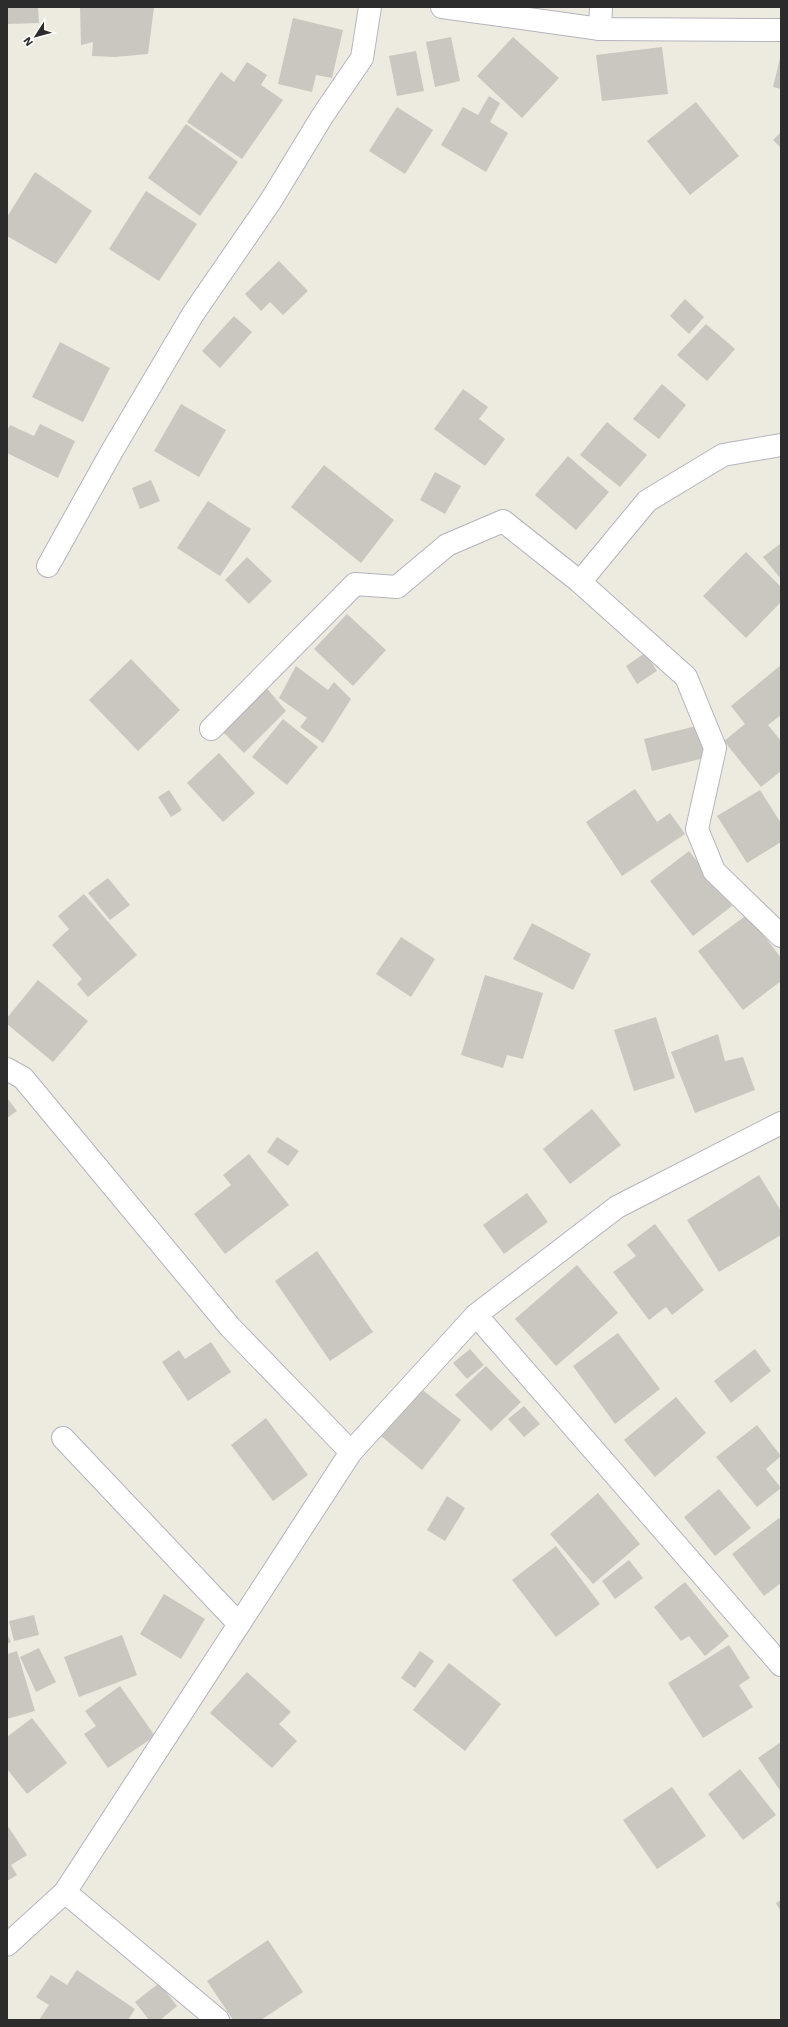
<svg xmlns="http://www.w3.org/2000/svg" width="788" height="2027" viewBox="0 0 788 2027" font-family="'Work Sans',sans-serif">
<rect width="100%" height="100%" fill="#edebe0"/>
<!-- building -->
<g fill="#c9c7bf">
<path d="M7 7H38L39 23 7 24Z"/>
<path d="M80 7H154L148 54 115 57 92 56 93 42 81 45Z"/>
<path d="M293 18 343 30 332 78 316 75 312 92 278 84Z"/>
<path d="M451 37 460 81 435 87 426 42Z"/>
<path d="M513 37 559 78 522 118 477 76Z"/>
<path d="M662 47 668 94 602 101 596 55Z"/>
<path d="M416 51 424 91 397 96 389 56Z"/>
<path d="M781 54V89L773 87Z"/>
<path d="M247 62 267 75 261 85 283 100 242 159 187 122 221 72 234 82Z"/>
<path d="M489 96 500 103 490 122 508 133 486 172 441 145 463 107 478 115Z"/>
<path d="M696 102 739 156 690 195 647 141Z"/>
<path d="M397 107 433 130 405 174 369 151Z"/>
<path d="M186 124 238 162 200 216 148 178Z"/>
<path d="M781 132V148L773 140Z"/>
<path d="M35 172 92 211 56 264 7 236V217Z"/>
<path d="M146 191 197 224 159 281 109 249Z"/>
<path d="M279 261 308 291 283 315 270 302 261 311 245 294Z"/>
<path d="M685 299 704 317 689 334 670 316Z"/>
<path d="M234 316 252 332 220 368 202 351Z"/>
<path d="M706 324 735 349 707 381 677 355Z"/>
<path d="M60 342 110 368 83 422 32 397Z"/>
<path d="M662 384 686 405 659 439 633 419Z"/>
<path d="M463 389 488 407 479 419 505 439 485 466 434 429Z"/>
<path d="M181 404 226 430 199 477 154 451Z"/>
<path d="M607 422 647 455 620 487 580 455Z"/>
<path d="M40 424 75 441 58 478 7 453V431L10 425 34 436Z"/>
<path d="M568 456 609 492 576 530 535 495Z"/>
<path d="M324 465 394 520 361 563 291 507Z"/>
<path d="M435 472 461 486 445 514 420 500Z"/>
<path d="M151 480 160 501 140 509 132 488Z"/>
<path d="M208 501 251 529 220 576 177 548Z"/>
<path d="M780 544 781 546V579L763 557Z"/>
<path d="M746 552 781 587V602L746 638 703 596Z"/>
<path d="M247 557 272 581 249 604 225 580Z"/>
<path d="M347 614 386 650 353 686 314 649Z"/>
<path d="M645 653 657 671 637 684 626 666Z"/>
<path d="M131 659 180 710 138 751 89 700Z"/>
<path d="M781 665V715L768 725 781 741V771L761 787 724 741 745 724 731 706Z"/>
<path d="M296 666 328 690 334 682 351 699 323 743 300 727 307 718 279 698Z"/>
<path d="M264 685 286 711 244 753 223 732Z"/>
<path d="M283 719 318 747 287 785 252 757Z"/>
<path d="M700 725 708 757 652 771 644 739Z"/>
<path d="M219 753 255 793 223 822 187 783Z"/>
<path d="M635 789 657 822 670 813 685 834 622 876 586 822Z"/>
<path d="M169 790 182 810 171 817 158 797Z"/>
<path d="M760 790 781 823V842L747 863 717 816Z"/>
<path d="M689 851 732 906 693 936 650 881Z"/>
<path d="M108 878 130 905 110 920 88 893Z"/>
<path d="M84 894 137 955 88 997 77 984 82 979 52 945 69 929 58 916Z"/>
<path d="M748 914 781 958V981L743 1010 698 951Z"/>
<path d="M532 923 591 954 573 990 513 959Z"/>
<path d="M401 937 435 959 411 997 376 974Z"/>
<path d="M485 975 543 993 523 1059 507 1055 503 1068 461 1055Z"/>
<path d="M38 980 88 1021 53 1062 7 1024V1018Z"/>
<path d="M656 1017 675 1078 634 1091 614 1030Z"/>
<path d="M718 1034 725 1061 743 1057 755 1090 695 1113 671 1052Z"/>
<path d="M7 1098 17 1111 7 1118Z"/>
<path d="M592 1109 621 1145 570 1184 543 1149Z"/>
<path d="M277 1137 299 1151 288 1166 267 1152Z"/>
<path d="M249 1154 289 1205 225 1254 194 1214 231 1185 223 1175Z"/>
<path d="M759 1175 781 1211V1235L719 1272 687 1220Z"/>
<path d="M527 1193 548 1222 504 1254 483 1225Z"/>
<path d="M655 1224 704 1290 672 1315 666 1307 649 1320 613 1272 636 1256 627 1245Z"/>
<path d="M317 1251 373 1332 330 1361 275 1281Z"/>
<path d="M577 1265 618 1313 556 1366 515 1319Z"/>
<path d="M618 1333 660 1389 615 1424 573 1366Z"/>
<path d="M211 1342 231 1372 188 1401 162 1362 179 1350 185 1359Z"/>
<path d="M470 1349 484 1365 467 1379 453 1363Z"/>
<path d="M755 1349 771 1371 731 1403 714 1381Z"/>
<path d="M486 1366 521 1402 491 1431 455 1395Z"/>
<path d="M420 1388 461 1420 422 1470 381 1436Z"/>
<path d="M676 1397 706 1433 655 1477 624 1440Z"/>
<path d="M524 1406 540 1424 524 1437 508 1419Z"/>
<path d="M266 1418 308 1475 273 1501 231 1445Z"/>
<path d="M757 1425 781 1456 766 1469 781 1488 757 1507 716 1457Z"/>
<path d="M719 1489 751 1528 715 1556 684 1517Z"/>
<path d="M598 1493 640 1544 593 1584 550 1534Z"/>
<path d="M447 1496 465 1508 445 1541 427 1530Z"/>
<path d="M779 1518 781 1521V1583L764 1596 732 1554Z"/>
<path d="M556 1546 600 1604 556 1637 512 1580Z"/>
<path d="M629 1560 643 1578 615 1599 602 1581Z"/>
<path d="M685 1582 729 1636 705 1656 689 1636 681 1641 654 1607Z"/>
<path d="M164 1594 205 1619 181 1659 140 1634Z"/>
<path d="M34 1615 39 1635 14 1641 9 1621Z"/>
<path d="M7 1634 11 1642 7 1644Z"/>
<path d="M122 1635 137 1675 79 1697 64 1657Z"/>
<path d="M729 1645 750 1678 739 1685 753 1707 703 1738 668 1683Z"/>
<path d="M39 1648 56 1682 36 1692 20 1657Z"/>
<path d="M17 1651 35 1711 7 1719V1654Z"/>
<path d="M420 1651 434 1661 415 1688 401 1678Z"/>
<path d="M449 1663 501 1704 465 1751 413 1710Z"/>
<path d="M247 1672 291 1712 279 1724 297 1741 272 1768 210 1713Z"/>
<path d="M120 1686 155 1736 108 1768 84 1734 96 1726 85 1711Z"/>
<path d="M32 1718 67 1763 27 1794 7 1769V1737Z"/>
<path d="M781 1742V1792L758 1758Z"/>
<path d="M740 1769 776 1815 743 1840 708 1794Z"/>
<path d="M672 1787 706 1836 657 1869 623 1820Z"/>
<path d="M7 1825 27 1855 11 1865 17 1875 7 1881Z"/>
<path d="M781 1900V1912L776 1903Z"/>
<path d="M268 1940 303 1992 261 2020H233L207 1981Z"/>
<path d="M77 1970 135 2009 128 2020H39L49 2005 36 1997 51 1975 67 1985Z"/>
<path d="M159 1983 177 2006 160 2020H149L135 2002Z"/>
</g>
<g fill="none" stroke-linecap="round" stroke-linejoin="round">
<!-- minor casing -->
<g stroke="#b4b3bf" stroke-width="24">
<g id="minor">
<path d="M600 29 601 7"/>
<path d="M48 566 112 451 193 314 270 202 323 115 362 58 370 7"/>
<path d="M580 582 647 501 723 455 781 445"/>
<path d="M211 729 355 584 397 587 447 545 503 521 580 582 686 677 715 748 697 829 714 871 781 936"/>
<path d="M7 1069 23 1078 230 1327 351 1452"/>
<path d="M476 1315 781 1665"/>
<path d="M63 1438 239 1624"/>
<path d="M65 1892 218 2020"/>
</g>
</g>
<!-- tertiary casing -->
<g stroke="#b4b3bf" stroke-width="24">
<g id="tertiary">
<path d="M442 7 600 29 781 30"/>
<path d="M7 1945 65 1892 351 1452 476 1315 617 1207 781 1123"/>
</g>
</g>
<!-- minor -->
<use href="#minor" stroke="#fff" stroke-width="22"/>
<!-- tertiary -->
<use href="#tertiary" stroke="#fff" stroke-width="22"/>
</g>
<!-- border -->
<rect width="788" height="2027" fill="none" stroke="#2c2c2c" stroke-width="16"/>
<!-- north arrow -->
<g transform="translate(36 36) rotate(234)" stroke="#ffffff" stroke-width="3" paint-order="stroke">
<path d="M0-3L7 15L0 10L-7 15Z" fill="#2c2c2c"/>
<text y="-6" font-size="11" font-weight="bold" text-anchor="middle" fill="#2c2c2c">N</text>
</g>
</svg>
